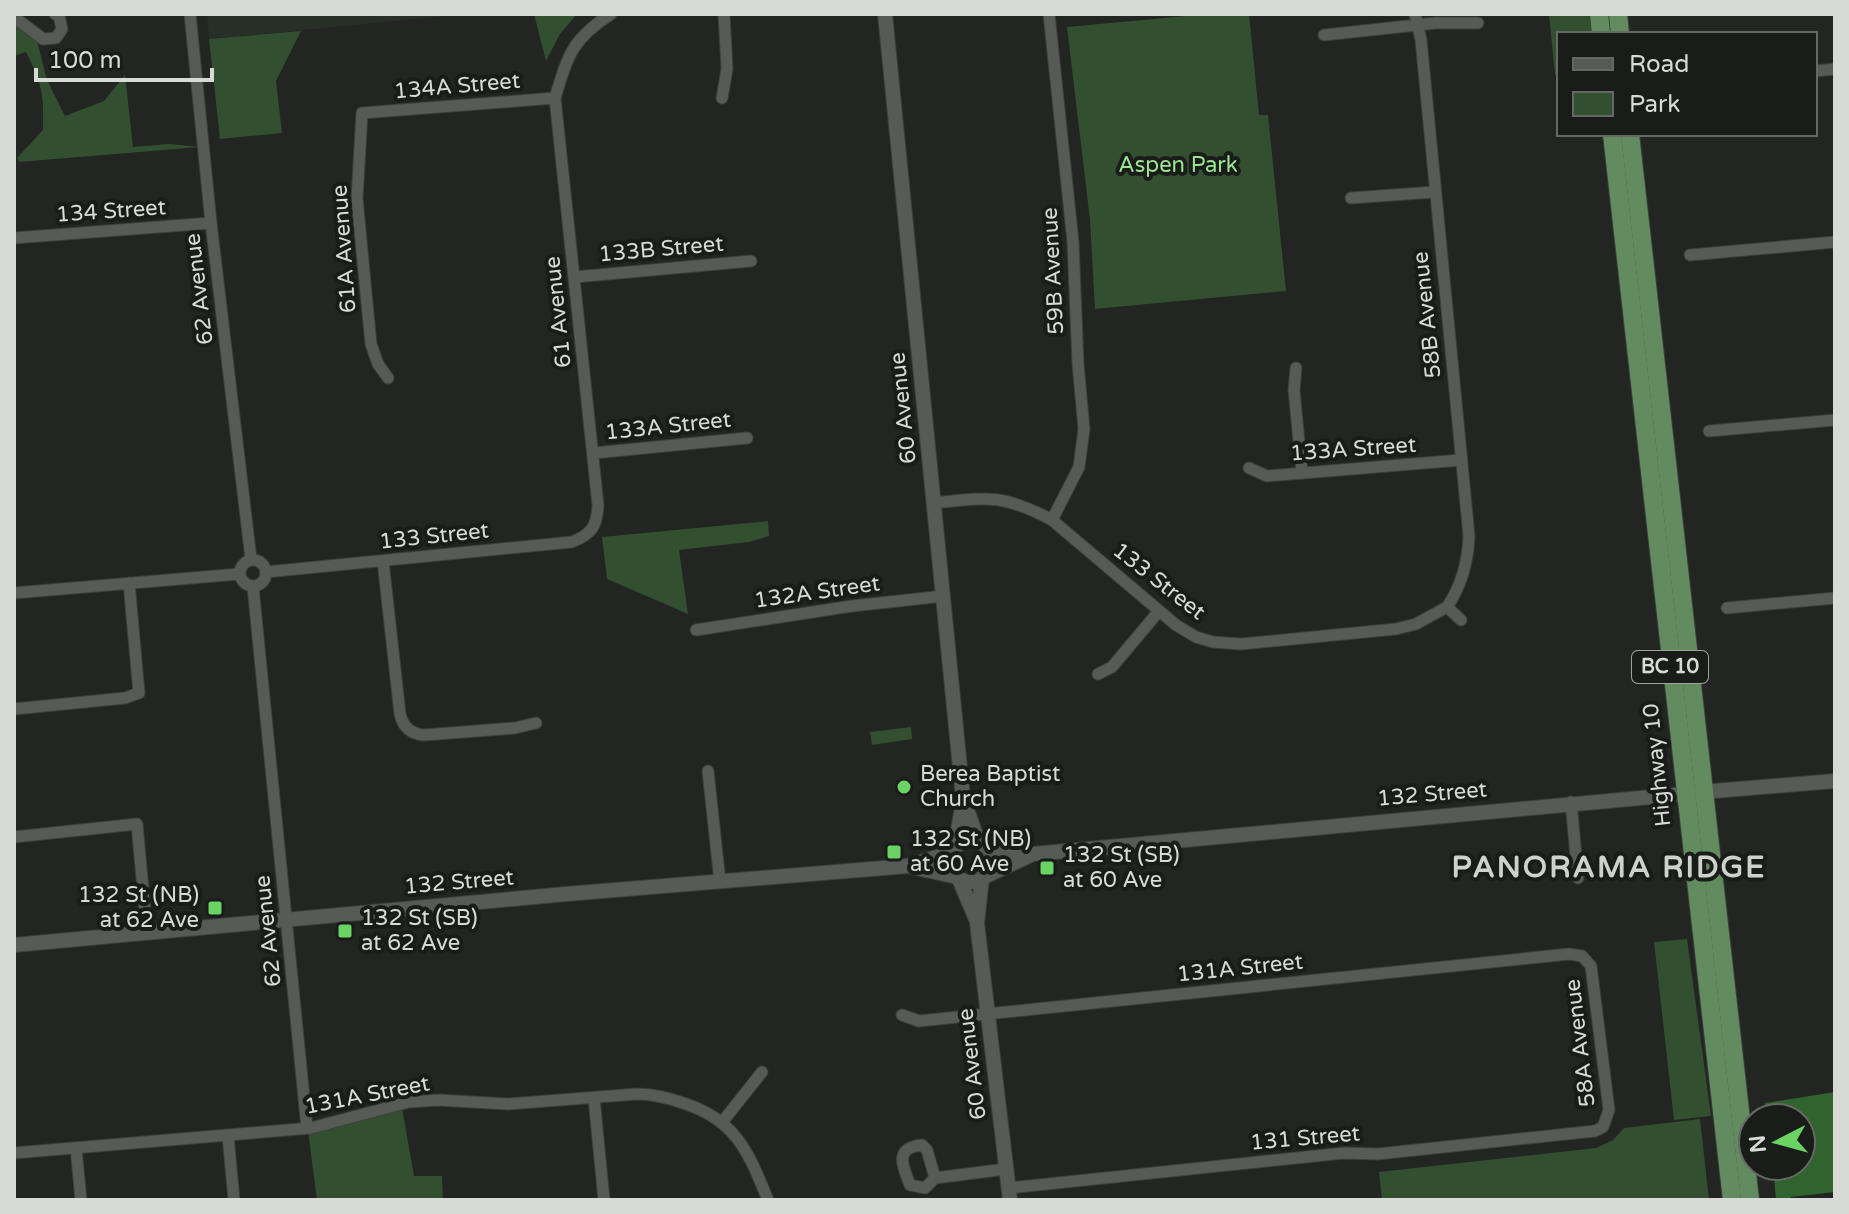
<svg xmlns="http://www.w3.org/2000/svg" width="1849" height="1214" viewBox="0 0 1849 1214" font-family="'Varela Round',sans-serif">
<rect width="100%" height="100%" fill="#222522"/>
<!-- built -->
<path fill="#282f27" d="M207 14H468L209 39Z"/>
<!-- green -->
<g fill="#324f30">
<path d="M534 14H577L560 34 546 61Z"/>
<path d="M1207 14H1249L1259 115H1268L1286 291 1095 309 1090 220 1067 27Z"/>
<path d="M1549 14H1592L1594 34H1559V75H1555Z"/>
<path d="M14 21 37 41 47 80 65 116 104 101 125 75 133 147 169 144 200 147 19 162 17 158 43 130C44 94 42 84 26 52L14 56Z"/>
<path d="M301 31 276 81 282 133 220 139 209 39Z"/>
<path d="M768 521 769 536 749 542 679 550 688 614 607 579 602 537Z"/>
<path d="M911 727 912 739 872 745 870 732Z"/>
<path d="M1687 939 1711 1116 1674 1120 1654 942Z"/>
<path d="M402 1108 414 1176H442L443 1200H317L308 1131Z"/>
<path d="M1700 1119 1709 1200H1382L1379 1172 1596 1148 1613 1140 1624 1128Z"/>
</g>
<!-- forest -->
<path fill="#30632d" d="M1835 1092V1192L1791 1197V1200H1776L1773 1166H1801V1118H1767L1765 1103Z"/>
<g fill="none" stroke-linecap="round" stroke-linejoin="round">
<!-- minor casing -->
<g stroke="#3c403c" stroke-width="13">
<g id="minor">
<path d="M190 14 211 223 251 559"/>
<path d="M1049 14 1073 242 1078 364 1084 429 1079 467 1052 520"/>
<path d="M1415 14 1421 40 1469 536C1468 562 1462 585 1447 607"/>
<path d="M14 17 43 39 56 38 62 29 59 16 55 14"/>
<path d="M1324 35 1436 23H1478"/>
<path d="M1815 71 1835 69"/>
<path d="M722 98 727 69 724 14"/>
<path d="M1351 198 1434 192"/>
<path d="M14 238 211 223"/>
<path d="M1690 255 1835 242"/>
<path d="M575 277 751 261"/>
<path d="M1296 368 1294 390 1302 473"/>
<path d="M388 378 378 364 371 344 366 293 357 198 362 113 555 98"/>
<path d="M1709 431 1835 420"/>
<path d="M594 453 747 438"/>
<path d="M1249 468 1267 476 1461 460"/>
<path d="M934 503C988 497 1003 494 1052 520L1176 625 1196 637 1213 642 1241 644 1396 629 1416 624 1447 607 1461 620"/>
<circle cx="253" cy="573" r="13"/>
<path d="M383 561 400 714C403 727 411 734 424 735L515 728 536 723"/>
<path d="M266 572 572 542C592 534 597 526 598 505L555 98C568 55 572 39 611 14"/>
<path d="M253 587 307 1128"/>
<path d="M14 593 239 574"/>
<path d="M1727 608 1835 598"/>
<path d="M696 630 852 606 944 596"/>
<path d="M1098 674 1112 667 1159 611"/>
<path d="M14 709 125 698 139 693 129 583"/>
<path d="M708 771 720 882"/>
<path d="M1571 802 1578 878"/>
<path d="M14 837 137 824 147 933"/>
<path d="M902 1015 919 1021 1569 954 1582 956 1591 966 1609 1110 1603 1127 1595 1131 1378 1154 1344 1153 1008 1188"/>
<path d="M594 1098 604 1200"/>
<path d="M723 1121 762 1072"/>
<path d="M228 1136 234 1200"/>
<path d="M76 1148 81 1200"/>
<path d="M14 1153 311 1128 409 1102 438 1100 508 1104 637 1094C655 1094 669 1098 686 1104 737 1121 749 1154 768 1200"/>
<path d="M935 1178 927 1150 922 1145C893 1148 903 1166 910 1185L925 1188 935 1178 1006 1169"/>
</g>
</g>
<!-- tertiary casing -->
<g stroke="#3c403c" stroke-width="16">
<g id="tertiary">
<path d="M885 14 963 798 978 841"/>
<path d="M1702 792 1835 781"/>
<path d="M955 847 963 802"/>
<path d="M982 878 977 923 1010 1200"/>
<path d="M959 879 976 919"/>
</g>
</g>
<!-- secondary casing -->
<g stroke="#3c403c" stroke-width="16">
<g id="secondary">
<circle cx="971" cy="861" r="21"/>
<path d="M986 847 1033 854 1695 793"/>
<path d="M908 866 957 877"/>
<path d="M986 876 1033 854"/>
<path d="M14 945 566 894 908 866 952 852"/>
</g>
</g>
<!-- trunk casing -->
<g stroke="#3c403c" stroke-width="20">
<g id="trunk">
<path d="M1599 14 1601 34"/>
<path d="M1618 14 1620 34"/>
<path d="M1612 134 1732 1200"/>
<path d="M1630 134 1750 1200"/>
</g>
</g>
<!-- minor -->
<use href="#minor" stroke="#575b56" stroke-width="11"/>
<!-- tertiary -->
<use href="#tertiary" stroke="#575b56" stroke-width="14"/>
<!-- secondary -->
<use href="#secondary" stroke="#575b56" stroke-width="14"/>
<!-- trunk -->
<use href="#trunk" stroke="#628c5f" stroke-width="18"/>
</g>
<!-- markers -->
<g fill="#6ad364" stroke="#191c18" stroke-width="3">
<circle cx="904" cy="787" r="8"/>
<rect x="886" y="844" width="16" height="16" rx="4"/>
<rect x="1039" y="860" width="16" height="16" rx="4"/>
<rect x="207" y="900" width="16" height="16" rx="4"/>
<rect x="337" y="923" width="16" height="16" rx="4"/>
</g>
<g text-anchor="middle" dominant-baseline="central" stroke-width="8" stroke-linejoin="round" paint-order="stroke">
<!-- shield labels -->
<rect fill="#191c18" stroke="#9fa19e" stroke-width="2" x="1632" y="651" width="76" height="32" rx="6"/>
<g font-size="20" font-weight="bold" fill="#d8dad8">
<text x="1670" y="667">BC 10</text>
</g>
<!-- street labels -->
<g font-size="22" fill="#d8dad8" stroke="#191c18">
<text transform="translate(457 86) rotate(-5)">134A Street</text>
<text transform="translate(111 211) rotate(-4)">134 Street</text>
<text transform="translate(344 249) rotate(-94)">61A Avenue</text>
<text transform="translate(661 249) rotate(-5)">133B Street</text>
<text transform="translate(1053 271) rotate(-93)">59B Avenue</text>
<text transform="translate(199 289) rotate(-97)">62 Avenue</text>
<text transform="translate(558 312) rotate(-96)">61 Avenue</text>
<text transform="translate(1427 315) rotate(-96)">58B Avenue</text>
<text transform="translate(903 408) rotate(-96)">60 Avenue</text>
<text transform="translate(668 426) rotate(-6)">133A Street</text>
<text transform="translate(1353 449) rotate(-4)">133A Street</text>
<text transform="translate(434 536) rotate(-6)">133 Street</text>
<text transform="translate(1159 581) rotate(38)">133 Street</text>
<text transform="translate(817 592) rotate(-8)">132A Street</text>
<text transform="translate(1657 765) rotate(-96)">Highway 10</text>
<text transform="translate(1432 794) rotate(-5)">132 Street</text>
<text transform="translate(459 882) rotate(-5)">132 Street</text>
<text transform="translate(268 931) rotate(-96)">62 Avenue</text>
<text transform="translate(1240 968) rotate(-6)">131A Street</text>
<text transform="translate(1580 1043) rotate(-97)">58A Avenue</text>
<text transform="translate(972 1064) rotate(-97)">60 Avenue</text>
<text transform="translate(367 1095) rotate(-11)">131A Street</text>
<text transform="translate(1305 1138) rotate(-5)">131 Street</text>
</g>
<!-- park labels -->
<g font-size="22" fill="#9ae494" stroke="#191c18">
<text x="1178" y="165">Aspen Park</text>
</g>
<!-- poi labels -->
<g font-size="22" fill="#d8dad8" stroke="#191c18" text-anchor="start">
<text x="920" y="774">Berea Baptist<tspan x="920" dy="25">Church</tspan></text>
<text x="910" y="839">132 St (NB)<tspan x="910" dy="25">at 60 Ave</tspan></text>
<text x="1063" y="855">132 St (SB)<tspan x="1063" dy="25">at 60 Ave</tspan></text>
<text x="199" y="895" text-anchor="end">132 St (NB)<tspan x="199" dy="25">at 62 Ave</tspan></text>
<text x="361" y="918">132 St (SB)<tspan x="361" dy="25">at 62 Ave</tspan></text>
</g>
<!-- district labels -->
<g font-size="30" font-weight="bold" letter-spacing="2" fill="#cdd2cc" stroke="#191c18">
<text x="1609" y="867">PANORAMA RIDGE</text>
</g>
</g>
<!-- border -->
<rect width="1849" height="1214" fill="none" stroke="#d8dad8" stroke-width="32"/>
<!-- legend -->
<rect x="1557" y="32" width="260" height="104" fill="#191c18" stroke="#656865" stroke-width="2"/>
<rect x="1573" y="58" width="40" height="12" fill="#575b56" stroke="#656865" stroke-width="2"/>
<text x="1629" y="72" font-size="24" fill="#d8dad8">Road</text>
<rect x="1573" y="92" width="40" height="24" fill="#324f30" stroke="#656865" stroke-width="2"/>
<text x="1629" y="112" font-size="24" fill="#d8dad8">Park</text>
<!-- north arrow -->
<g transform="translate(1777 1142) rotate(264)"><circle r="38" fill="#191c18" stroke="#656865" stroke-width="2"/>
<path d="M0-6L14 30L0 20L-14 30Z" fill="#6ad364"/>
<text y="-12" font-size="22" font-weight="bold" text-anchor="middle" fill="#d8dad8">N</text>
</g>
<!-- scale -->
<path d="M36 68v12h176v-12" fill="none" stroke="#d8dad8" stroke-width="4"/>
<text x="48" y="68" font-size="24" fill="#d8dad8" stroke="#191c18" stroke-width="6" paint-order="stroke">100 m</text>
</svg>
